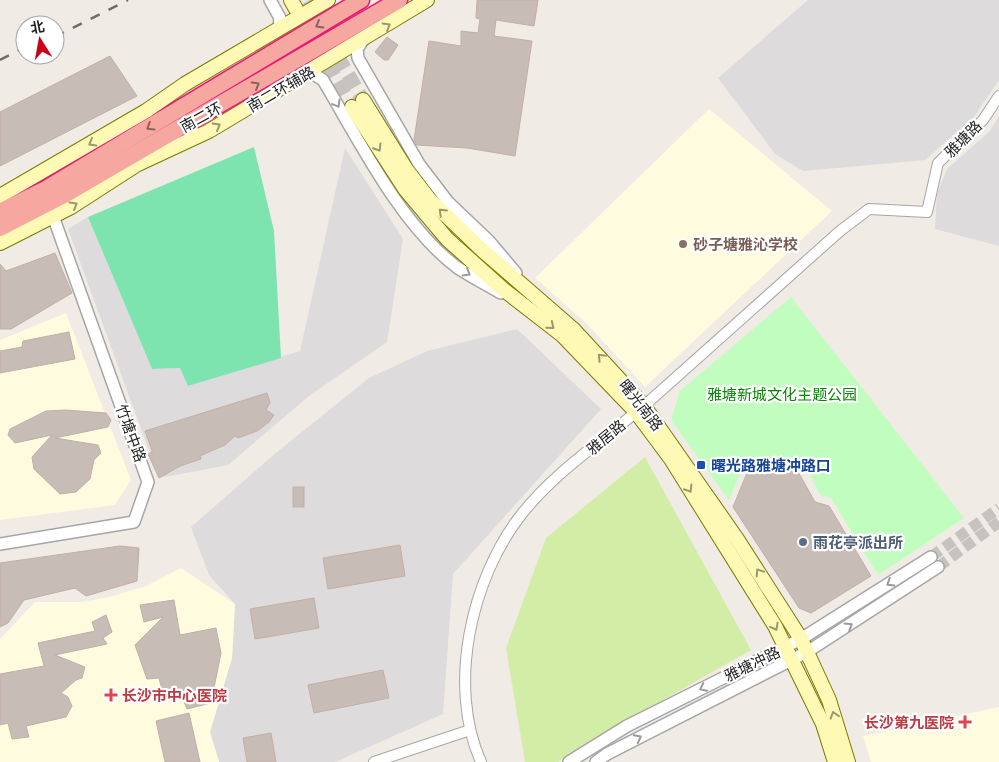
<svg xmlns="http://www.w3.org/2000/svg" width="999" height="762" viewBox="0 0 999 762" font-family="Quicksand,'Noto Sans SC',sans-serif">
<rect width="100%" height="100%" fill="#f0ebe4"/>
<!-- residential -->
<g fill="#dddbdc">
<path d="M808 0H999V80L974 117 925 160 803 171 775 154 718 78Z"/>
<path d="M999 116V246L935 229 937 194 947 169 990 131Z"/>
<path d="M345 148 403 239 387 342 309 396 228 465 159 478 68 229 88 217 152 369 180 368 189 386 300 351Z"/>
<path d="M517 329 601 409 453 574 443 714 335 762H219L210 732 232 658 235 604 209 575 191 527 277 452 369 378 427 351Z"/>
</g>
<!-- education -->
<g fill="#fffbde">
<path d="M709 109 832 211 645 387 587 324 535 278Z"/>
<path d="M66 313 131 480 115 505 0 520V340Z"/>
<path d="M181 568 235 604 232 658 210 732 219 762H0V639L35 602H80L106 598 146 586Z"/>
<path d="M999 707V762H871L863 736Z"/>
</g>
<!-- grass -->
<path fill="#d2eea6" d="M645 457 751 650 580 747 558 762H525L506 648 546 538Z"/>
<!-- park -->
<path fill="#c0fdbe" d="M791 297 964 518 878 575 831 498 820 495 803 462 746 460 729 500 671 420 680 391Z"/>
<!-- pitch -->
<path fill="#7de4b0" d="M254 147 274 231 281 358 188 386 180 368 152 369 88 217Z"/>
<!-- building -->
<g fill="#c8bcb7" stroke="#c3afa5">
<path d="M477 0H538L534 26 496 20 494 36 532 41 515 156 467 148 417 145 414 140 429 41 461 46V31L478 33 480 19 476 18Z"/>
<path d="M387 37 398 45 388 60H384L375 52Z"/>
<path d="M110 56 137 96 0 166V112Z"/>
<path d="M55 253 72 293 11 329H0V264L6 271Z"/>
<path d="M69 332 75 359 0 373V351L22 347 23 341Z"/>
<path d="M267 393 270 402 266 410 274 415 269 422 257 431 238 438 235 436 225 445 200 456 201 459 180 466 159 478 148 454 152 452V450L145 431Z"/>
<path d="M66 410 106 413 111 420 108 427 55 438 98 445 101 453 94 460 90 479 76 492 60 494 34 469 32 457 52 435 15 443 8 435 10 429 46 411Z"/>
<path d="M749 468H796L815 502 829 506 871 576 811 613 799 608 733 507Z"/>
<rect x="293" y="487" width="11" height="20"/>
<path d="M400 545 405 576 328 589 323 558Z"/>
<path d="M120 546 139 548 137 581 86 596 75 588 24 600 8 623 0 627V563Z"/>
<path d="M314 598 319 628 255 639 250 609Z"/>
<path d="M174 600 180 635 216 628 221 653 211 703 187 709 181 695 164 698 159 678 147 679 135 645 163 617 144 622 140 605Z"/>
<path d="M106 615 112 632 103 638 107 644 55 655 85 667 82 678 76 680 61 693 68 697 72 706 66 717 26 726 29 737 12 739 8 723 0 725V674L44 666 38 643 95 631 92 622Z"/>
<path d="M383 670 389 698 314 713 308 685Z"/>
<path d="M189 713 200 762H165L156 721Z"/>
<path d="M271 733 276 762H247L243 738Z"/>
</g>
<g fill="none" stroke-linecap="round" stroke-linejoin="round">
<!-- tertiary-tunnel -->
<g stroke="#c6c2bd" stroke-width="11" stroke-dasharray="11 5.5" stroke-linecap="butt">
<path d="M931 557 999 508"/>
<path d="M938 567 999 522"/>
</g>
<!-- secondary-tunnel -->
<g stroke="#c6c2bd" stroke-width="14" stroke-dasharray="14 7" stroke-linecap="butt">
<path d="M306 2 363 100"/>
<path d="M296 9 352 107"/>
</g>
<!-- minor casing -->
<g stroke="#a6a6a6" stroke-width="12">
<g id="minor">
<path d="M374 762 470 730"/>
<path d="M481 762C447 686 471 579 521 515 557 469 610 436 654 397 716 341 778 286 840 231L869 209 927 212 938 163 983 120 999 96"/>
</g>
</g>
<!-- tertiary casing -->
<g stroke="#a6a6a6" stroke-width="14">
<g id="tertiary">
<path d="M270 0 280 18 279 29"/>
<path d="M363 40 357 49 358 58 419 164 448 202 489 241 516 273"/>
<path d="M305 75 312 73 323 80C359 140 401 226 458 268 472 277 487 285 501 293"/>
<path d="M0 544 134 522 148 482 53 216"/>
<path d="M569 762 627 726 801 639 931 557"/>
<path d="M596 762 607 754 807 652 938 567"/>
</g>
</g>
<!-- secondary casing -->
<g stroke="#7b7a00" stroke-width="16">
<g id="secondary">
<path d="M291 0 296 9"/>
<path d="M363 100 406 169 429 199 482 250 573 329 644 406 737 539 801 639 829 700 848 762"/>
<path d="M352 107 405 189 447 239 504 290 562 335 636 412 671 459 775 626 823 724 835 762"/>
<path d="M0 196 146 111 185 84 328 0"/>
<path d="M0 243 71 207 136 165 209 131 427 0"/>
</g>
</g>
<!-- trunk casing -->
<g stroke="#e71877" stroke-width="19">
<g id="trunk">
<path d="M0 212 44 190 361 0"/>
<path d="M0 228 64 195 399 0"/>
</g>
</g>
<!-- minor -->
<use href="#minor" stroke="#fff" stroke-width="10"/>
<!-- tertiary -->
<use href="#tertiary" stroke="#fff" stroke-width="11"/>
<!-- secondary -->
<use href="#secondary" stroke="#fef9b4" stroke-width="14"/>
<!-- trunk -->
<use href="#trunk" stroke="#f6a7a0" stroke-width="16"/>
<!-- rail -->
<g stroke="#6d6d6d" stroke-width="2.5" stroke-dasharray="10 10" stroke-linecap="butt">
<path d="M55 37 128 0"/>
<path d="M0 60 25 47"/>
</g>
</g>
<!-- one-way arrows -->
<defs><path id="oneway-chevron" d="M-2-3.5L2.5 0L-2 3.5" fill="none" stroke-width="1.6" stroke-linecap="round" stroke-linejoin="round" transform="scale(1.25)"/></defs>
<g stroke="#8a6360">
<use href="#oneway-chevron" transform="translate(319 25) rotate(149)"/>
<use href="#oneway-chevron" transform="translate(256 85) rotate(-30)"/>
<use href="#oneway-chevron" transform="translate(150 127) rotate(148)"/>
</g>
<g stroke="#9a9771">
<use href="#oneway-chevron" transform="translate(387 26) rotate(-31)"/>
<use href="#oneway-chevron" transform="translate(217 126) rotate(-30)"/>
<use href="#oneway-chevron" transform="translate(92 143) rotate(150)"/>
<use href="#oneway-chevron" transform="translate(378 148) rotate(58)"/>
<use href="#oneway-chevron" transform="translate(74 205) rotate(-31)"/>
<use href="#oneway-chevron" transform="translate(442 212) rotate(-136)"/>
<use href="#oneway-chevron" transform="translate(551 326) rotate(39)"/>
<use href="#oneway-chevron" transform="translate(601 357) rotate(-134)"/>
<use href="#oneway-chevron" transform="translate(689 489) rotate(58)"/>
<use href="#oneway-chevron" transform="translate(759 572) rotate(-123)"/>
<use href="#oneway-chevron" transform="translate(775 627) rotate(61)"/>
<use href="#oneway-chevron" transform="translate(834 715) rotate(-107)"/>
</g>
<g stroke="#9a9a9a">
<use href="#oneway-chevron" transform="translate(337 104) rotate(59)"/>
<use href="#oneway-chevron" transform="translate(467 273) rotate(31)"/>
<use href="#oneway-chevron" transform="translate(890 583) rotate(148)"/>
<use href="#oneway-chevron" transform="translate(849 626) rotate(-32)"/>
<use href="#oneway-chevron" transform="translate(703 688) rotate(154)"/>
<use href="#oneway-chevron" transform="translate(638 738) rotate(-27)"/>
</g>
<!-- markers -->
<circle fill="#8d6e63" stroke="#fff" stroke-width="2" cx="683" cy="244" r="5"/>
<rect fill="#1a4fb4" stroke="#fff" stroke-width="2" x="696" y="460" width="10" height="10" rx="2.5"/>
<circle fill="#5c6f8a" stroke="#fff" stroke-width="2" cx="803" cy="542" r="5"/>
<g fill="#e0444e" stroke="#fff" stroke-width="2">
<path d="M108.5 687.5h5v5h5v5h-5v5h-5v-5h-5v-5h5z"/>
<path d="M962.5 714.5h5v5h5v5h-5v5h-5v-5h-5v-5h5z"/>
</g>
<g text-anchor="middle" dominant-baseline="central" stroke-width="4.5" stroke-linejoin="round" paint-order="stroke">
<!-- street labels -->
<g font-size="15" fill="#1f1f1f" stroke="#fff">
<text transform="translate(281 89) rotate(-30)">南二环辅路</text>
<text transform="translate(201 117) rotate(-29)">南二环</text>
<text transform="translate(963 139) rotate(-45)">雅塘路</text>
<text transform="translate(641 405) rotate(52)">曙光南路</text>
<text transform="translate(131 433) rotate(70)">竹塘中路</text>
<text transform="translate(606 437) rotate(-40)">雅居路</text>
<text transform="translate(752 664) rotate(-26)">雅塘冲路</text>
</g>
<!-- education labels -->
<g font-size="15" font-weight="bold" fill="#785e54" stroke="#fff" text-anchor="start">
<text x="693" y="244">砂子塘雅沁学校</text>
</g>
<!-- park labels -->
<g font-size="15" fill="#088504" stroke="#fff">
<text x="782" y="394">雅塘新城文化主题公园</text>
</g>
<!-- transit labels -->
<g font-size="15" font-weight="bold" fill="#164399" stroke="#fff" text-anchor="start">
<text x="711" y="465">曙光路雅塘冲路口</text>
</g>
<!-- service labels -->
<g font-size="15" font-weight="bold" fill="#4e5e75" stroke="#fff" text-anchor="start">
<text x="813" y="542">雨花亭派出所</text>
</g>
<!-- health labels -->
<g font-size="15" font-weight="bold" fill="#be3a42" stroke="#fff" text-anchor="start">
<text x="122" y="695">长沙市中心医院</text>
<text x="954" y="722" text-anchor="end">长沙第九医院</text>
</g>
</g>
<!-- north arrow -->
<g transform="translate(40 40) rotate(349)"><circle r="24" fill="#ffffff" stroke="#a5a5a5"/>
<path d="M0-4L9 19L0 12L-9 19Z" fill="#cd0018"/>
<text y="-8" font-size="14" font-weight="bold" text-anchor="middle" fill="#1f1f1f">北</text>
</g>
</svg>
